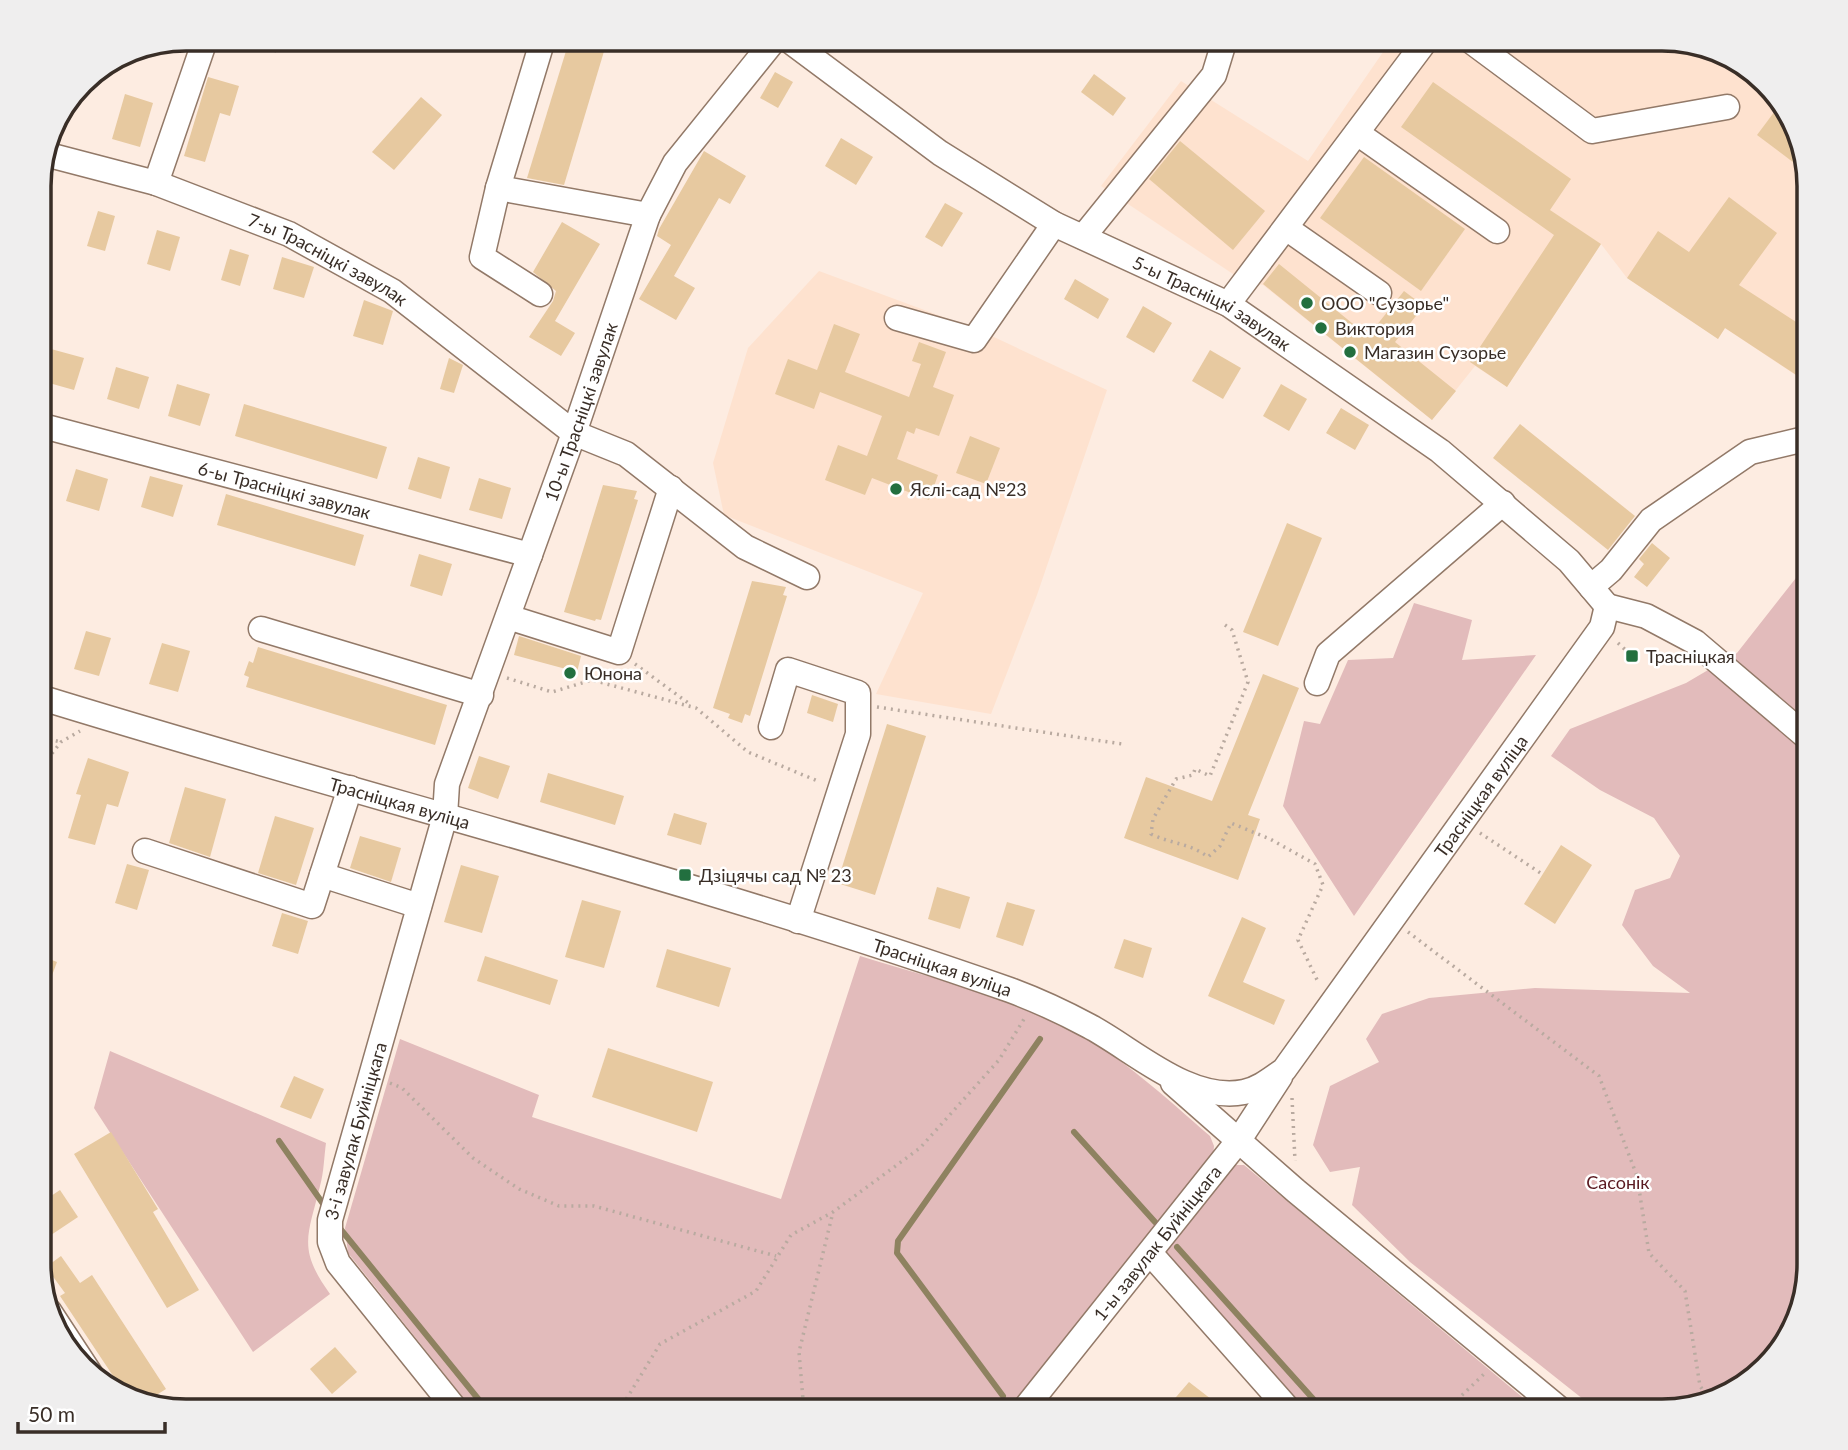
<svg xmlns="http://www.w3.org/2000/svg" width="1848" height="1450" viewBox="0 0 1848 1450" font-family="Lato,sans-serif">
<rect width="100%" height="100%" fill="#fdece1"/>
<!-- built -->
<g fill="#fee2cf">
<path d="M1392 39H1663L1710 46 1759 75 1795 121 1805 168 1796 180 1809 190V384L1725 328 1718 339 1627 278 1601 244 1507 387 1475 366 1432 420 1263 285 1245 282 1101 186 1181 81 1308 161Z"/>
<path d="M819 271 981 331 1107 390 1037 595 991 714 876 694 923 593 724 515 713 463 748 348Z"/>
</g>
<!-- green -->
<g fill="#e2bbbb">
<path d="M1807 564 1809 1265 1802 1312 1773 1361 1727 1397 1662 1411H1598L1410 1262 1352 1205 1360 1167 1330 1172 1313 1145 1330 1086 1379 1062 1366 1039 1382 1014 1429 998 1535 988 1690 993 1653 966 1622 925 1635 890 1670 878 1680 856 1654 818 1600 790 1551 756 1570 729 1686 683 1737 653Z"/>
<path d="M1414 603 1472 620 1462 660 1536 655 1354 916 1283 806 1304 721 1320 724 1348 660 1393 658Z"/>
<path d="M860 956C926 977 1009 995 1069 1028 1121 1056 1165 1097 1210 1136L1214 1146 1213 1159 1011 1411H474L348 1253 345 1228 400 1039 539 1095 532 1117 781 1199Z"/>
<path d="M110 1051 326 1143C324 1157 324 1172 320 1186 308 1236 297 1248 330 1294L253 1352 94 1108Z"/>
<path d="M1235 1165H1244L1539 1411H1299L1164 1256 1165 1247 1225 1169Z"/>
</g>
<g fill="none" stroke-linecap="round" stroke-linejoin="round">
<!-- stream -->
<g stroke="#8e8260" stroke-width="6">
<path d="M1074 1132 1155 1222"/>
<path d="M279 1141 326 1208"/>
<path d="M338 1226 488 1411"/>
<path d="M1177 1247 1324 1411"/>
<path d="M1003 1396 897 1253 898 1241 1040 1039"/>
</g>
</g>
<!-- building -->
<g fill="#e7c9a0">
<path d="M570 38H608L564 185 527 178Z"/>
<path d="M775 72 793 82 778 108 760 98Z"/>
<path d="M1094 74 1126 98 1113 116 1081 92Z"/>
<path d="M208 77 239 86 230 116 220 113 205 162 184 156Z"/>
<path d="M1433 82 1571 179 1550 210 1601 244 1507 387 1470 362 1554 235 1401 127Z"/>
<path d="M125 94 153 103 140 147 112 139Z"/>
<path d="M421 97 442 115 394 170 372 152Z"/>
<path d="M1781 103 1795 121 1806 172 1757 135Z"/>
<path d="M841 138 873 157 856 185 825 166Z"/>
<path d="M1180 141 1265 211 1233 250 1149 179Z"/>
<path d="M704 151 746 176 730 204 719 198 674 276 695 288 676 320 639 299 671 245 657 236 659 229Z"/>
<path d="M1364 157 1465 229 1421 291 1320 218Z"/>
<path d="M1729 197 1777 233 1739 285 1810 331V384L1725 328 1718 339 1627 278 1658 231 1689 252Z"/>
<path d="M945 203 963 213 942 247 925 237Z"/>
<path d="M98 211 115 216 105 251 87 246Z"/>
<path d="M562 222 600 244 555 321 575 333 561 356 529 337 553 301 556 291 533 272Z"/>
<path d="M157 230 180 237 170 271 147 264Z"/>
<path d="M230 249 249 255 240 286 221 280Z"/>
<path d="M282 257 314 267 304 298 273 289Z"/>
<path d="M1279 264 1368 336 1404 291 1424 306 1395 342 1456 391 1432 420 1263 284Z"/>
<path d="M1075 279 1109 299 1098 319 1064 299Z"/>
<path d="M364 300 393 311 383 345 353 336Z"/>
<path d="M1143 306 1172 323 1154 353 1126 337Z"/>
<path d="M834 324 860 334 845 372 909 397 921 364 912 361 919 342 946 352 933 387 954 395 939 436 916 428 914 434 907 431 897 459 938 475 929 500 872 478 865 495 825 480 838 445 867 456 882 416 820 392 814 409 775 394 788 359 817 370Z"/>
<path d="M51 349 84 358 74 390 42 381Z"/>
<path d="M1210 350 1241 368 1223 399 1192 381Z"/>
<path d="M449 358 463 365 454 393 440 389Z"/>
<path d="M116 367 149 377 139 409 107 399Z"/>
<path d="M177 384 210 394 200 426 168 416Z"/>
<path d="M1281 384 1307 399 1289 431 1263 416Z"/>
<path d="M244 404 387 447 377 479 235 436Z"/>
<path d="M1341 408 1369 425 1355 450 1326 433Z"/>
<path d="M1520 424 1635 516 1608 550 1493 458Z"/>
<path d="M970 436 1000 448 986 484 956 473Z"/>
<path d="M418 457 450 467 441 499 408 489Z"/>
<path d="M76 469 108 479 99 511 66 501Z"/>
<path d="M150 476 183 485 173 517 141 507Z"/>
<path d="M479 478 511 488 502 519 469 510Z"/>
<path d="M603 485 637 491 634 499 638 500 601 620 596 619 595 621 564 612Z"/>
<path d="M226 494 364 535 355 566 217 525Z"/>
<path d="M1287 523 1322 538 1278 646 1243 632Z"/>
<path d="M1652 543 1670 558 1647 587 1634 577 1644 564 1639 559Z"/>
<path d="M419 554 452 564 442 596 410 586Z"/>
<path d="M752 581 786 587 783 595 787 596 750 716 745 714 742 723 728 718 730 714 713 708Z"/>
<path d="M86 631 111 638 99 676 74 669Z"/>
<path d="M519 636 581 656 577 672 514 655Z"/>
<path d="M162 643 190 651 178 692 149 684Z"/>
<path d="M258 647 447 705 435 745 246 687 249 677 244 675 249 661 253 663Z"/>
<path d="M1263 674 1299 688 1248 815 1260 819 1238 880 1124 838 1146 777 1212 801Z"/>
<path d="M812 695 838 704 833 722 807 713Z"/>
<path d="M887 724 926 736 875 895 837 883Z"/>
<path d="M479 756 510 766 498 799 468 788Z"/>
<path d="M88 758 129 772 118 807 107 804 95 845 68 838 81 795 76 794Z"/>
<path d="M548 773 624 796 615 825 540 802Z"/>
<path d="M185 787 226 799 210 857 169 843Z"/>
<path d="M674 813 707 823 701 845 667 835Z"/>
<path d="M275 816 314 828 296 885 258 873Z"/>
<path d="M360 836 401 848 391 882 350 868Z"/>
<path d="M1561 845 1592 865 1555 924 1524 904Z"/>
<path d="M127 864 149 870 137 910 115 903Z"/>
<path d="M461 865 499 876 482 933 444 922Z"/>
<path d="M937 887 970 897 960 929 928 919Z"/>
<path d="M582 900 621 911 604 968 565 957Z"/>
<path d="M1007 902 1035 910 1023 946 996 937Z"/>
<path d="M282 913 308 921 298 954 272 946Z"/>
<path d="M1242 917 1266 928 1243 982 1285 1000 1274 1025 1208 996Z"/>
<path d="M1124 939 1152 948 1143 978 1114 968Z"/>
<path d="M667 949 731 968 719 1007 656 987Z"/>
<path d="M39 955 57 962 40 1007 39 1006Z"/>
<path d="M485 956 558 980 550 1005 477 981Z"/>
<path d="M608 1048 713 1082 697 1132 592 1097Z"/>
<path d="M294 1076 324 1089 311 1119 280 1107Z"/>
<path d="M111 1132 158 1209 153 1212 199 1290 167 1308 74 1154Z"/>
<path d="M60 1190 78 1217 48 1237 39 1224V1204Z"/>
<path d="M61 1256 80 1283 92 1275 166 1389 142 1404 127 1397 60 1296 65 1293 46 1267Z"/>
<path d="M335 1347 357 1372 332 1394 310 1369Z"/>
<path d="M1189 1382 1211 1399 1200 1411H1164Z"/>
</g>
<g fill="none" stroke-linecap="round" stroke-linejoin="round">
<!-- minor casing -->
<g stroke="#927968" stroke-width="27">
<g id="minor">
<path d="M543 39 498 188 648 215"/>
<path id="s1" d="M787 39 940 153 1054 224 1228 304 1440 451 1569 561 1607 606"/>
<path d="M1468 39 1592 131 1727 107"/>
<path d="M1357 133 1497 231"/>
<path id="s2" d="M45 154 156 183 289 234 392 291 574 433 626 454 745 547 807 577"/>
<path d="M156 183 204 43"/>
<path d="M498 188 482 257 540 294"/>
<path d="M1286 228 1379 293"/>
<path d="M1083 237 1214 75 1225 39"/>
<path d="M1228 304 1427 39"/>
<path d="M897 318 974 340 1054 224"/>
<path id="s3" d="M39 425 530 555"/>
<path d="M1591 587 1611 570 1651 520 1750 452 1809 438"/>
<path d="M1607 606 1646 616 1695 642 1809 739"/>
<path d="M508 617 619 652 671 488"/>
<path d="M261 629 481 695"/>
<path d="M1317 683 1328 654 1503 503"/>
<path id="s4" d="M39 697C362 797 691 878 1010 990 1037 1000 1063 1012 1089 1026 1133 1049 1189 1103 1244 1092 1259 1089 1271 1079 1284 1070L1602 627 1607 606"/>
<path d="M771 727 788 670 858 693V734L798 921"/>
<path d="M145 851 312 906 350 788"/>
<path d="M322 875 419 906"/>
<path d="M1173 1083 1296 1191 1562 1411"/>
<path d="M1150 1253 1290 1411"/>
<path d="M49 1311 93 1378"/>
<path id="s5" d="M457 1411 338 1263 330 1242V1220L445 816 447 784 574 433 648 215 675 163 775 39"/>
<path id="s6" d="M1023 1411 1239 1140 1280 1077"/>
</g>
</g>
<!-- path -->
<g stroke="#b9aaa0" stroke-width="3.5" stroke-dasharray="2 5" stroke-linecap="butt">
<path d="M234 39 277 51 302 39"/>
<path d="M1225 625 1232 630 1248 682 1210 776 1195 769 1193 775 1176 779 1153 819 1151 834C1171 844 1190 843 1208 857L1220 846 1231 823 1270 839 1315 864 1323 885 1298 940 1319 984"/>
<path d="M1618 643 1632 656"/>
<path d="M635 664 691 705"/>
<path d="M507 678 552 692 592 680 696 708 748 752 820 782"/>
<path d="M877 707 1122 744"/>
<path d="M49 739 61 742"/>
<path d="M39 770 61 742 80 731"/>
<path d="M1480 833 1542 874"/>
<path d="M1408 932 1599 1076 1637 1176 1649 1253 1685 1291 1700 1386 1710 1400"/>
<path d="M390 1083 402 1088 473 1158 519 1189 559 1206H594L776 1256"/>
<path d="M1292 1098 1295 1161"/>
<path d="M619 1411 660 1344 756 1291 791 1235 833 1212 920 1148 999 1060 1024 1019"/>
<path d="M804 1411 799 1352 833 1212"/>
<path d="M1439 1411 1456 1401 1485 1373"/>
</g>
<!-- minor -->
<use href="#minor" stroke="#fff" stroke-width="24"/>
</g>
<!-- markers -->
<g fill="#226f3f" stroke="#fff" stroke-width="2.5">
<circle cx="1307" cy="303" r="7"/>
<circle cx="1321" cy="328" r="7"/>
<circle cx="1350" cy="352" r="7"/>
<circle cx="896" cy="489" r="7"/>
<rect x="1625" y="649" width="14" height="14" rx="3.5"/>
<circle cx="570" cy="673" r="7"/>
<rect x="678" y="868" width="14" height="14" rx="3.5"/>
</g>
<g text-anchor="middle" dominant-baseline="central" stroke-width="5" stroke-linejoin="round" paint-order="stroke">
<!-- street labels -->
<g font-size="18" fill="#392e27" stroke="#fff">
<text stroke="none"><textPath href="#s2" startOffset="303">7-ы Трасніцкі завулак</textPath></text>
<text stroke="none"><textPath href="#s1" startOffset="502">5-ы Трасніцкі завулак</textPath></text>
<text stroke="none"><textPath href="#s5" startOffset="1082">10-ы Трасніцкі завулак</textPath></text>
<text stroke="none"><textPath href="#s3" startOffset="254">6-ы Трасніцкі завулак</textPath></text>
<text stroke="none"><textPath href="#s4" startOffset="1657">Трасніцкая вуліца</textPath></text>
<text stroke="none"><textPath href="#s4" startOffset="376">Трасніцкая вуліца</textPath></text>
<text stroke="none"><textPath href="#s4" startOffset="943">Трасніцкая вуліца</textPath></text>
<text stroke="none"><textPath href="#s5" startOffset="327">3-і завулак Буйніцкага</textPath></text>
<text stroke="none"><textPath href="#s6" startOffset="215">1-ы завулак Буйніцкага</textPath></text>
</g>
<!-- poi labels -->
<g font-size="18" fill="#392e27" stroke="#fff" text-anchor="start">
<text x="1321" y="303">ООО "Сузорье"</text>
<text x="1335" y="328">Виктория</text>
<text x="1364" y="352">Магазин Сузорье</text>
<text x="910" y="489">Яслі-сад №23</text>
<text x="1646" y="656">Трасніцкая</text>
<text x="584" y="673">Юнона</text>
<text x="699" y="875">Дзіцячы сад № 23</text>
</g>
<!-- park labels -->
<g font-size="18" fill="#5a1a21" stroke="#fff">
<text x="1618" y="1182">Сасонік</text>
</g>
</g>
<!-- crop -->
<path d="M0 0H1848V1450H0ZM186 51H1662A135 135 0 0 1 1797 186V1264A135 135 0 0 1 1662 1399H186A135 135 0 0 1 51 1264V186A135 135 0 0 1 186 51Z" fill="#efeeee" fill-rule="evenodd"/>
<path fill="none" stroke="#392e27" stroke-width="3.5" d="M186 51H1662A135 135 0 0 1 1797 186V1264A135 135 0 0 1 1662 1399H186A135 135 0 0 1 51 1264V186A135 135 0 0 1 186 51Z"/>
<!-- scale -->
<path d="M18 1422v10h147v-10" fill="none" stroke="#392e27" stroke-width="3.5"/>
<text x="28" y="1422" font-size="21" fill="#392e27" stroke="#ffffff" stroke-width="5" paint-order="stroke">50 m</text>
</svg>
